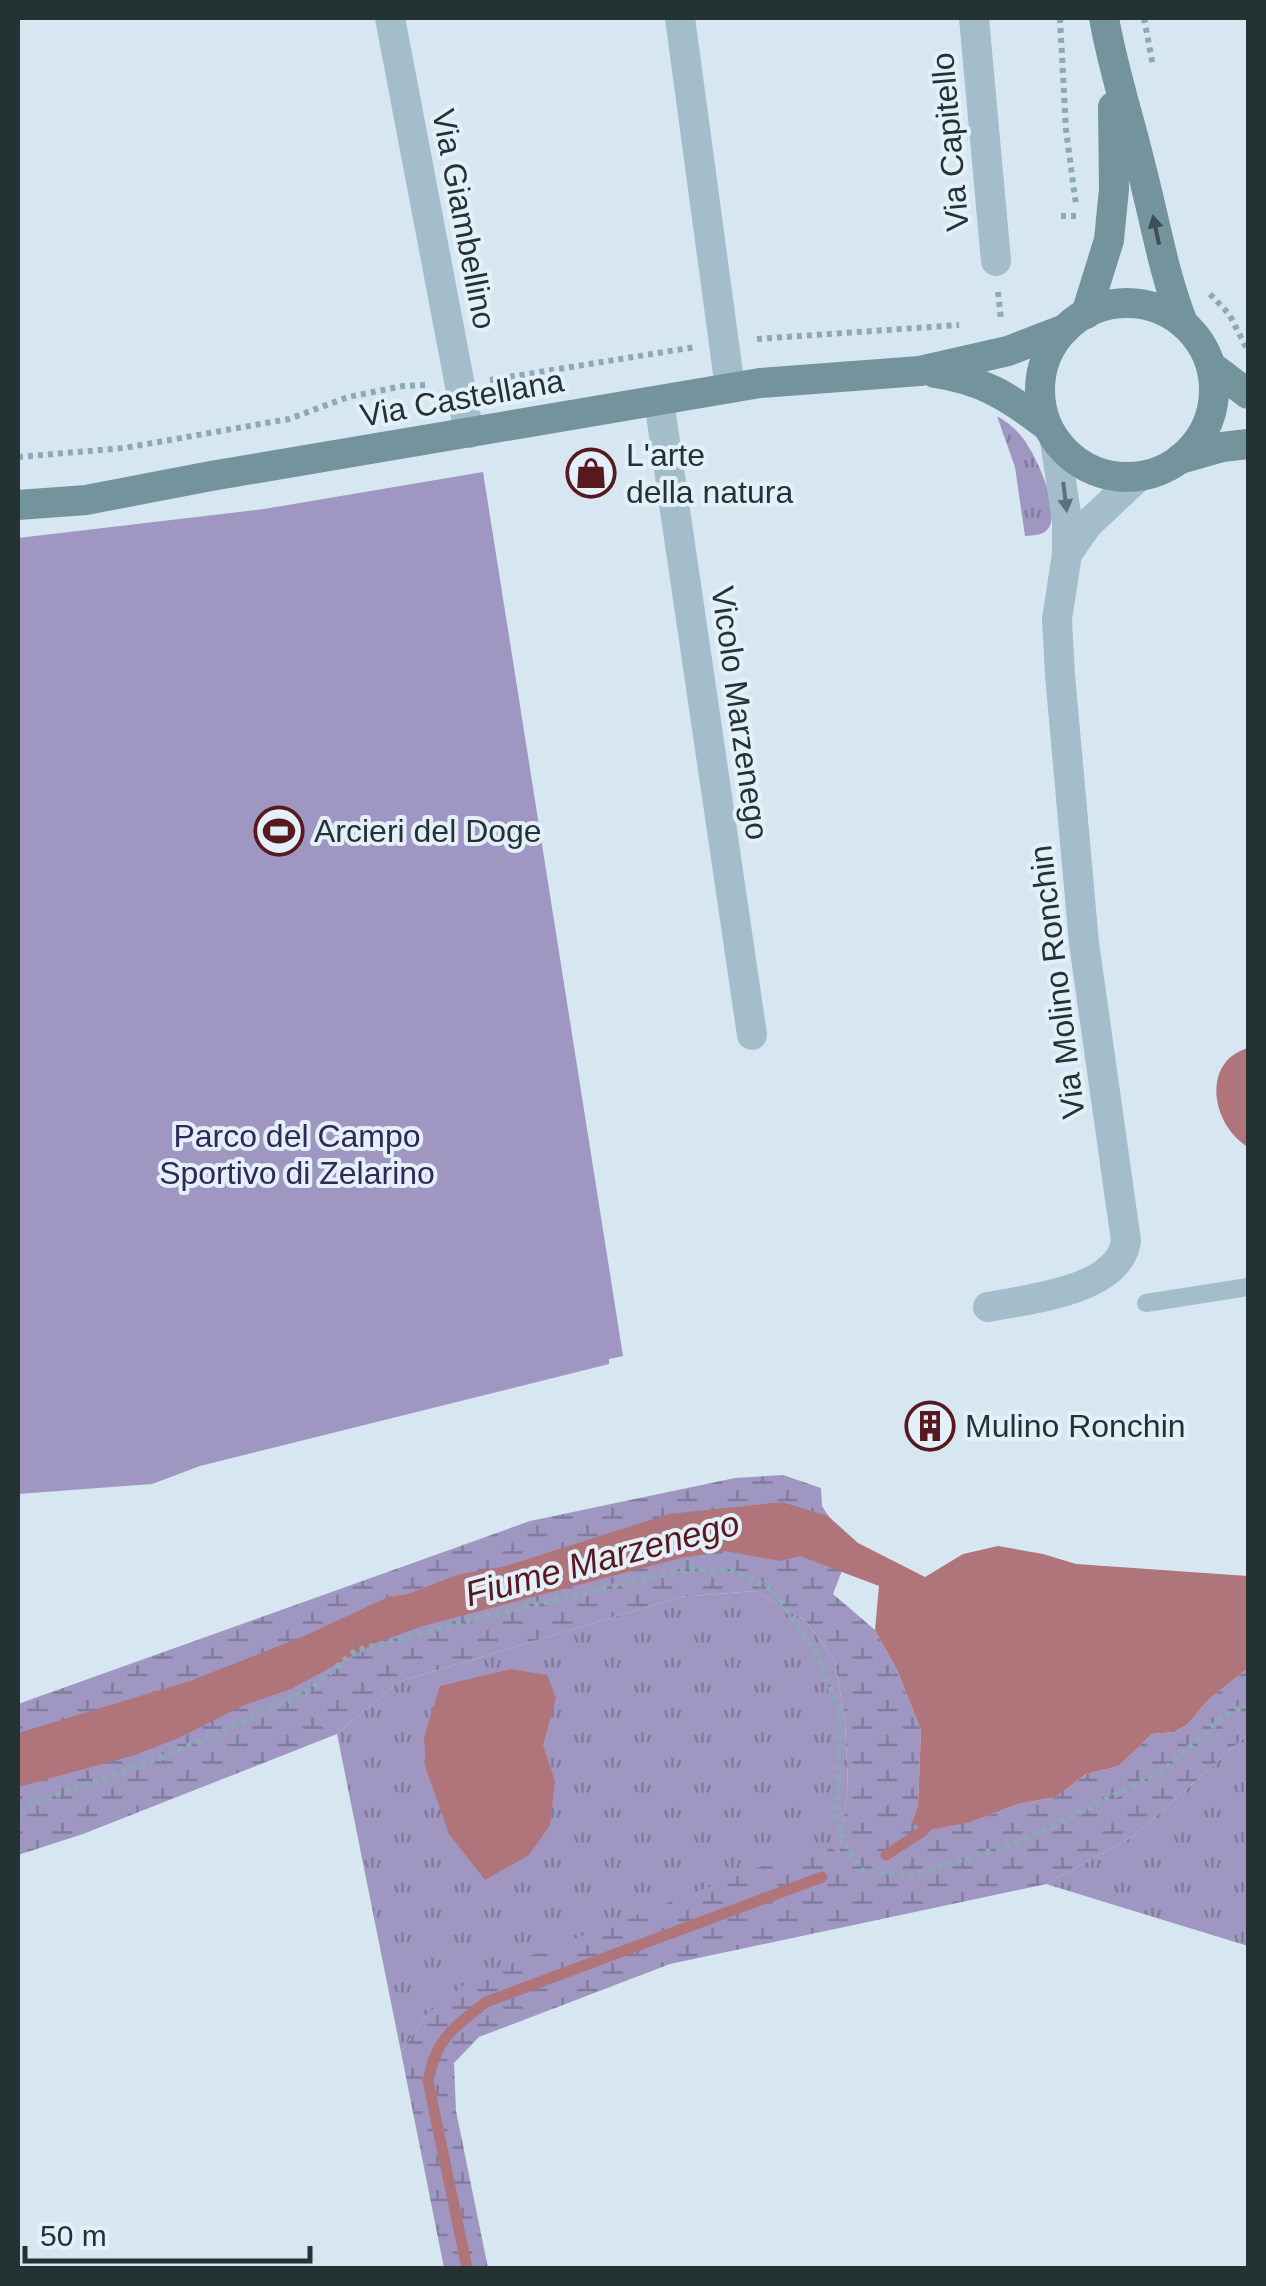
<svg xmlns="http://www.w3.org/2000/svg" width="1266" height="2286" viewBox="0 0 1266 2286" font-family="Helvetica,sans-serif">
<defs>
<pattern id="grass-tufts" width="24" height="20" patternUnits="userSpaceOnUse" patternTransform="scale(2.5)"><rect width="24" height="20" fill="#9f97c1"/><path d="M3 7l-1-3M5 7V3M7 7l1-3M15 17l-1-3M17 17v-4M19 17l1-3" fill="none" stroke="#817c9e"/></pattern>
<pattern id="wetland-marsh" width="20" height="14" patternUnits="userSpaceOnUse" patternTransform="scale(2.5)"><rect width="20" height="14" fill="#9f97c1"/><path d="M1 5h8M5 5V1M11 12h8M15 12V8" fill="none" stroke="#817c9e"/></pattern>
</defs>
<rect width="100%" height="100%" fill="#d7e7f2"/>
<!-- grass -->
<g fill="url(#grass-tufts)">
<path d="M997 416C1007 422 1015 428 1022 437 1035 453 1062 510 1048 529 1042 536 1033 535 1025 536L1015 467Z"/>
<path d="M754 1591 805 1620 835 1661 845 1720 848 1787 839 1855 427 2014 401 2052 337 1734 398 1682 680 1597Z"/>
<path d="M1248 1734V1946L1046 1884 1134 1836Z"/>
</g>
<!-- wetland -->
<path fill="url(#wetland-marsh)" d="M783 1475 821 1488 822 1506 850 1550 833 1594 875 1630 897 1670 921 1730 918 1805 912 1822H971L1018 1804 1056 1797 1086 1774 1119 1766 1152 1734 1174 1732 1187 1725 1208 1700 1248 1668V1734L1134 1836 1046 1884 670 1964 479 2037 454 2063 456 2111 488 2268H444L401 2052 427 2014 473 1978 825 1842 839 1854 848 1787 845 1720 835 1661 805 1620 754 1591 680 1597 398 1682 337 1734 83 1834 18 1855V1704L530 1521 735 1478Z"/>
<!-- green -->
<path fill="#9f97c1" d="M483 472 623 1356 609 1359V1364L200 1466 152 1484 18 1494V538L264 509Z"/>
<!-- water -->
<g fill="#b0757a">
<path d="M1248 1048V1147C1212 1126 1200 1062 1248 1048Z"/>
<path d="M782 1502 828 1516 858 1543 925 1577 963 1554 998 1546 1043 1554 1076 1564 1248 1576V1668L1208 1700 1187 1725 1174 1732 1152 1734 1119 1766 1086 1774 1056 1797 1018 1804 971 1822 923 1831 912 1822 918 1805 921 1730 897 1670 875 1630 879 1586 800 1556 780 1561 725 1551 681 1558 423 1626 376 1643 291 1689 242 1706 181 1737 135 1755 18 1787V1733L190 1681 304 1636 388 1597 408 1594 456 1575 506 1566 669 1514Z"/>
<path d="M511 1669 547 1675 556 1698 543 1745 555 1781 550 1825 529 1855 485 1880 449 1834 426 1769 424 1737 440 1686Z"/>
</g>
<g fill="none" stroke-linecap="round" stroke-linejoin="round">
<!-- stream -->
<g stroke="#b0757a" stroke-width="11">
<path d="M886 1855 923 1831 931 1821"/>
<path d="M467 2268 428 2081C436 2038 453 2028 486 2002L822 1877"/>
</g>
<!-- path -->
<g stroke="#8da9b6" stroke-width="6" stroke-dasharray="5 5" stroke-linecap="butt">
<path d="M1060 18 1066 130 1076 205"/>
<path d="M1144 18 1153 66"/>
<path d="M1061 216H1078"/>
<path d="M998 292 1001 319"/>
<path d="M1210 294 1229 314 1247 349"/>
<path d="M757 339 959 325"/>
<path d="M490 380 695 347"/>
<path d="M18 457 124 448 289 419 348 397 403 386 427 385"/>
<path d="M18 1809 171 1754 308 1691 355 1651 487 1616 688 1569 733 1571 773 1590 813 1648 839 1708 837 1819 846 1847 862 1871 912 1875 1019 1842 1162 1772 1221 1719 1248 1704"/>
</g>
<!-- lane -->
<path stroke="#a3bdca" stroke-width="18" d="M1146 1303 1248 1287"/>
<!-- street -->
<g stroke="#a3bdca" stroke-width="30">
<path d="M390 18 469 433"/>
<path d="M680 18 730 388"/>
<path d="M974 18 996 261"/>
<path d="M659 401 752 1035"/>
<path d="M1067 554 1088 524 1138 477"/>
<path d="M988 1307C1028 1299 1119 1291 1126 1241L1084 943 1060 675 1057 619 1067 554V521L1055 441"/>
</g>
<!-- secondary -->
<g stroke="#74949d" stroke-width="30">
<path d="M1104 18C1113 69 1129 117 1141 167 1155 220 1163 272 1183 323"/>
<circle cx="1127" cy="390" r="87"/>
<path d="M1086 314 1109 240 1114 189 1113 107"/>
<path d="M1211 366 1248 394"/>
<path d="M935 373C983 380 1009 397 1047 426"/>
<path d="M1180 459 1222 447 1248 444"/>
<path d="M18 505 86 500 211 476 760 383 920 371 1008 351 1065 329"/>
</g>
</g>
<!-- one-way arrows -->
<defs><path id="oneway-solid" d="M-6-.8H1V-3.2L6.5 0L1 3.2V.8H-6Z" transform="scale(2.5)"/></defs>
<use fill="#3d4f54" href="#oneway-solid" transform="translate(1156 230) rotate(-102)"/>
<use fill="#5e7178" href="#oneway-solid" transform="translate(1065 497) rotate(83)"/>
<!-- icons -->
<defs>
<g id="shop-ring" transform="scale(2.5)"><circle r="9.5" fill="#e3f0fa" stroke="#57191d" stroke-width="1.5"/><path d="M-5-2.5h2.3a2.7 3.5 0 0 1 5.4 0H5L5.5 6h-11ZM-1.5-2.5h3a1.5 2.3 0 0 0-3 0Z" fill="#57191d"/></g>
<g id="stadium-ring" transform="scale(2.5)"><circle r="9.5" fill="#e3f0fa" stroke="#57191d" stroke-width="1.5"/><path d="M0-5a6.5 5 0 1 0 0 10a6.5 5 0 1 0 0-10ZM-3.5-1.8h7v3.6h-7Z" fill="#57191d"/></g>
<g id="building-ring" transform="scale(2.5)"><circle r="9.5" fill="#e3f0fa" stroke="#57191d" stroke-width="1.5"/><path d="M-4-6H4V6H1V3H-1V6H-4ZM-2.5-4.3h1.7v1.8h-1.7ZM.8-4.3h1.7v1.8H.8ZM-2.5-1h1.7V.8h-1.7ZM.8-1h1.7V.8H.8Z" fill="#57191d"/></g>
</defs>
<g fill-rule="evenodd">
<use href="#shop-ring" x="591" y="473"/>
<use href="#stadium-ring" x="279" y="831"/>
<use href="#building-ring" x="930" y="1426"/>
</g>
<g text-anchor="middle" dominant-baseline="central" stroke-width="8" stroke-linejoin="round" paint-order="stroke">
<!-- street labels -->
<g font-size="32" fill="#253234" stroke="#e3f0fa">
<text transform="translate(950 142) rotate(-95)">Via Capitello</text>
<text transform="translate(464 219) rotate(79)">Via Giambellino</text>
<text transform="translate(462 398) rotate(-10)">Via Castellana</text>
<text transform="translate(740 713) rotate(82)">Vicolo Marzenego</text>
<text transform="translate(1057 982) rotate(-97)">Via Molino Ronchin</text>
</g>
<!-- poi labels -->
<g font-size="32" fill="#253234" stroke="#e3f0fa" text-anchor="start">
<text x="626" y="455">L'arte<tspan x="626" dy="37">della natura</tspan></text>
<text x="314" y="831">Arcieri del Doge</text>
<text x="965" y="1426">Mulino Ronchin</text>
</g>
<!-- park labels -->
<g font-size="32" fill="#322854" stroke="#e3f0fa">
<text x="297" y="1136">Parco del Campo<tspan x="297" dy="37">Sportivo di Zelarino</tspan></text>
</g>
<!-- water labels -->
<g font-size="35" font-style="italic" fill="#57191d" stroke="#e3f0fa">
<text transform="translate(602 1558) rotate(-15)">Fiume Marzenego</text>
</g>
</g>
<!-- border -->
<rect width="1266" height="2286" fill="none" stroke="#253234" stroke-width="40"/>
<!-- scale -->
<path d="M25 2246v15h285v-15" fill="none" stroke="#253234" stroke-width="5"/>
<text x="40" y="2246" font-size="30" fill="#253234" stroke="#e3f0fa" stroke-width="8" paint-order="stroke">50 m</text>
</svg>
